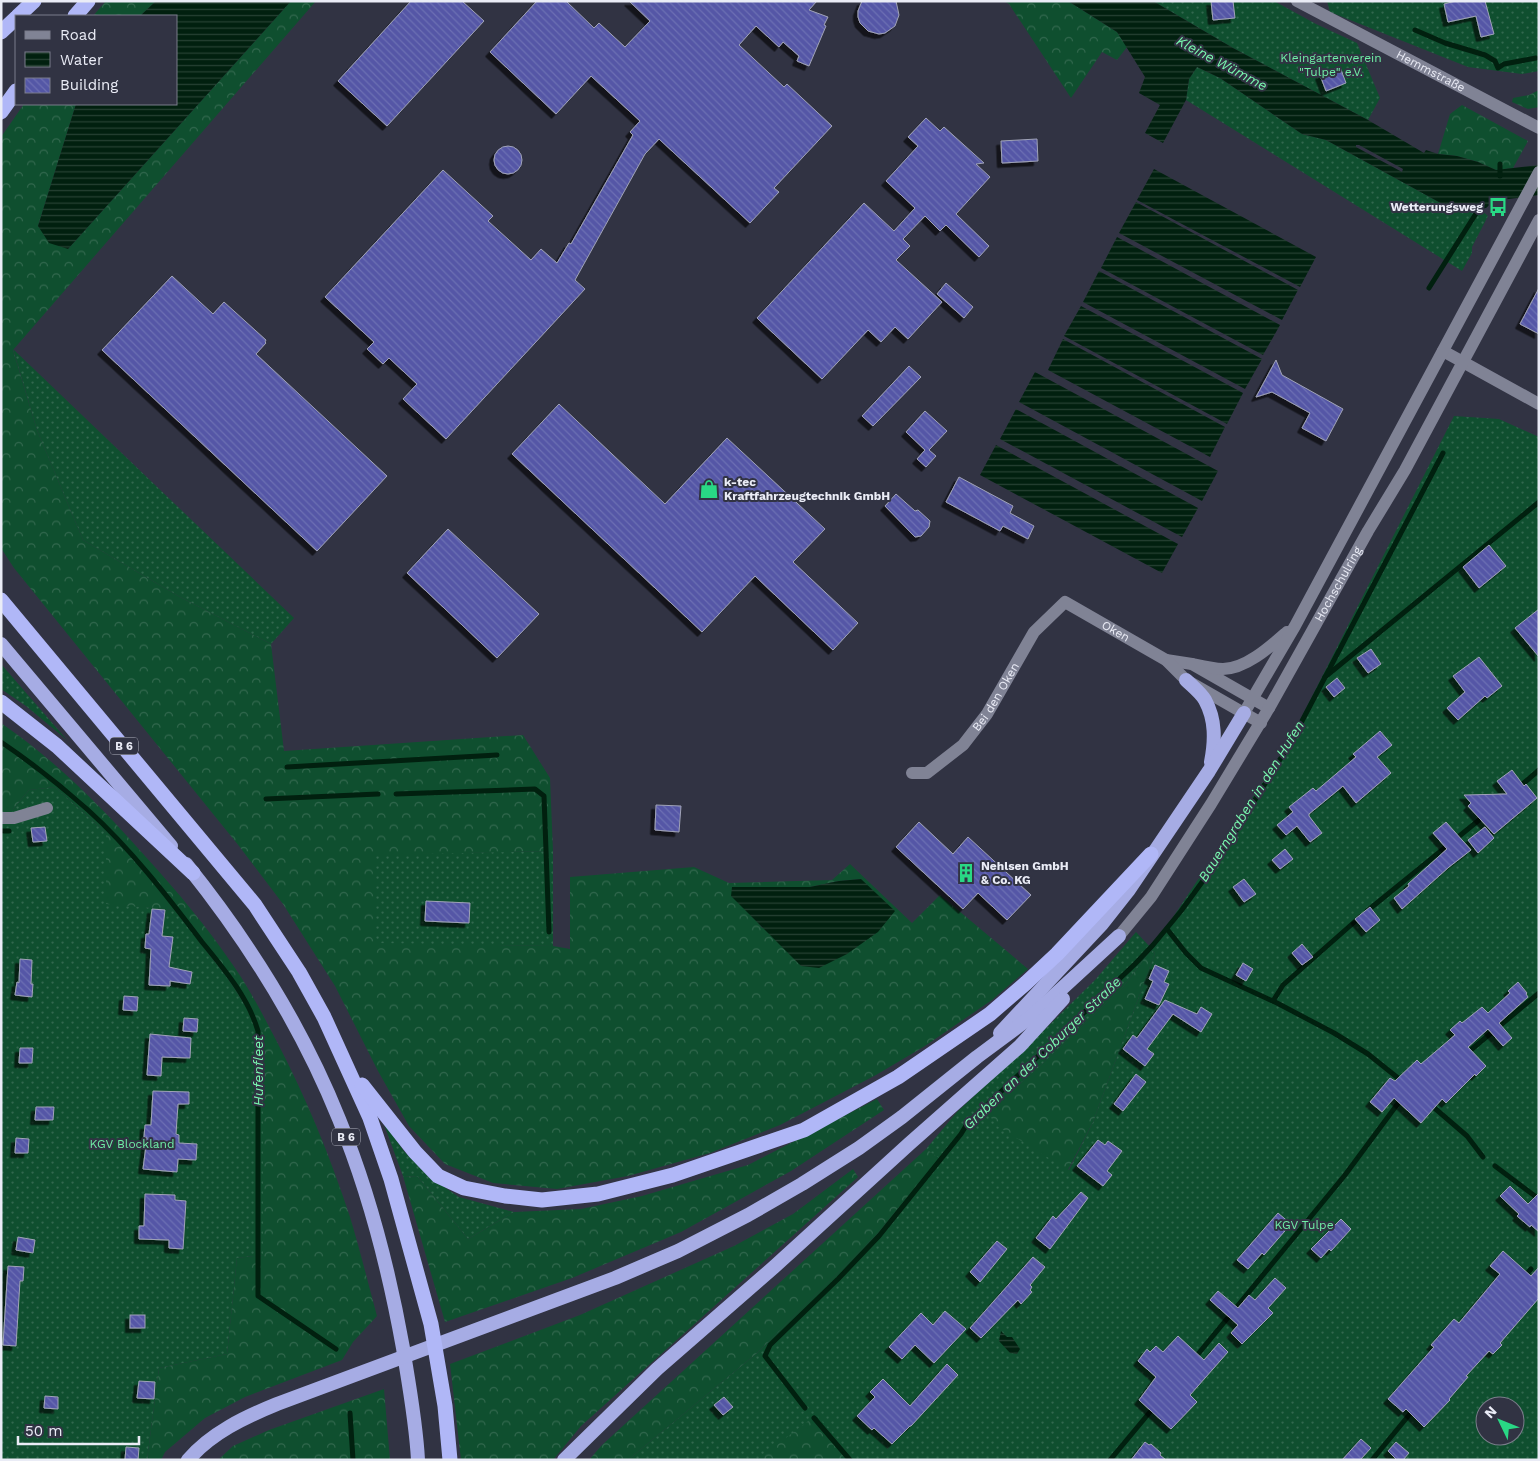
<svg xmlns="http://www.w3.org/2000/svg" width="1540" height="1461" viewBox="0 0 1540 1461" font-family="'Work Sans',sans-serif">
<defs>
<pattern id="grass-dots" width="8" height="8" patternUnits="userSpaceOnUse" patternTransform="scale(1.25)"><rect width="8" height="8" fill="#0f4f2f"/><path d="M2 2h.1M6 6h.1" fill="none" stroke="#32684e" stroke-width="1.8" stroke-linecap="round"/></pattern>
<pattern id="forest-crowns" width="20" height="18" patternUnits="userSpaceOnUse" patternTransform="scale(1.25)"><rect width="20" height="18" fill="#0f4f2f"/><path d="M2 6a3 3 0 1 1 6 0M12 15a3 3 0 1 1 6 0" fill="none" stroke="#32684e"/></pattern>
<pattern id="water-rules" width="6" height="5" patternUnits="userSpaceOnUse" patternTransform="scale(1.25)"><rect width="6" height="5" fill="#01200f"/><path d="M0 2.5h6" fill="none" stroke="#264133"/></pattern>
<pattern id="building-back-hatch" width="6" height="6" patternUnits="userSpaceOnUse" patternTransform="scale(1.25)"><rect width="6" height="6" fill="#5457a6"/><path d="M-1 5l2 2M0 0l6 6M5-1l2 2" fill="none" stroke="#6d6fb3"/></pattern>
<filter id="shadow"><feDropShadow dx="-4.5" dy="4.5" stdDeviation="0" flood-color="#0009"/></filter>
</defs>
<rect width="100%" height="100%" fill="#313343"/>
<!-- grass -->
<g fill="url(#grass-dots)" fill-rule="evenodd">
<path d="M1153 1H1274L1316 24 1357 43 1380 98 1368 120 1233 48Z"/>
<path d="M1327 1H1539V71L1522 74 1468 67 1330 12Z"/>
<path d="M1197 67 1220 78 1302 134 1326 140 1446 206C1464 205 1474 203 1488 216L1472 247V253L1462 271 1186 100 1189 79Z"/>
<path d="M13 349 294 618 271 644 180 597 83 540 37 430Z"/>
<path d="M1454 416 1499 419 1539 437V1460H628L757 1353 877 1234 938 1158 926 1149 957 1112 1036 1038 1095 980 1136 932 1152 949 1289 742ZM1151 950 1155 953 1093 1122 1069 1170 987 1112 1038 1068 1123 987ZM1485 1406H1515V1436H1485Z"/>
<path d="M1 664 67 740 26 706 1 689Z"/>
<path d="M55 787 106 833V903L175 910 228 979 263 1033V1255L237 1258 227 1354 159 1368 147 1460H1V809H13L29 790Z"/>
<path d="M553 851V946L375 944 374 854Z"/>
<path d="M382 1119 403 1150 428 1176 459 1197 514 1212 468 1239 418 1177 403 1176Z"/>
</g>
<!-- forest -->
<g fill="url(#forest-crowns)" fill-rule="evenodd">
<path d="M106 1H156L140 16H93Z"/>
<path d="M291 1H316L13 350 37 430 83 540 180 597 271 644 284 751 523 735 550 778 553 851 375 855V943L553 946 570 949V877L694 867 729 883 832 880 850 864 912 923 940 895 1028 969 992 1000 925 1046 876 1075 780 1125 710 1153 628 1176 557 1189 493 1183 445 1164 409 1126 378 1071 335 986 283 904 239 846 14 568 1 548V137L24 104H76L38 226 68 249ZM861 879 762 928 733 887H810L839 881Z"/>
<path d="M1004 1H1068L1117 32 1127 47 1117 60 1102 52 1071 98 1009 4Z"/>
<path d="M1539 90V107L1528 109 1512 102 1513 98 1529 95Z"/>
<path d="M1462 105 1528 141 1513 168 1496 170 1478 162 1457 156 1438 154 1450 114Z"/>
<path d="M1 723C55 760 102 807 145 856 177 891 208 928 235 968 250 990 263 1015 276 1040 306 1097 330 1156 350 1217 360 1250 368 1283 377 1316L353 1342 342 1360 245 1397 205 1418 165 1452 161 1460H147L159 1368 227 1354 237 1258 263 1255V1033L228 979 175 910 106 904V833L55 787 29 790 13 809H1Z"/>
<path d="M1151 950 1155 953 1093 1122 1068 1170 997 1126 987 1112 1038 1068 1123 987Z"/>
<path d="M877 1099 884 1110 791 1171 681 1232 572 1278 445 1322 403 1176 418 1177 468 1239 514 1212 581 1209 642 1196 748 1165Z"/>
<path d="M926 1149 939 1158 877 1234 757 1353 628 1460H589L602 1445Z"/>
<path d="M853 1169 858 1177 581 1426 553 1460H461L450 1364 580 1315 734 1246 793 1214Z"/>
<path d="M384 1389 390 1460H218L233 1446 269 1430Z"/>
<path d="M816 1415 855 1460H757Z"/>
</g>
<!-- water -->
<g fill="url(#water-rules)" fill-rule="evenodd">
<path d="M156 1H291L68 249 49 243 38 226 76 104H176V16H140Z"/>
<path d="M1068 1H1153L1233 48 1368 120 1424 153 1426 150 1438 154 1457 156 1478 162 1496 170 1539 165V195L1494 201 1486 208 1480 209 1466 205 1446 206 1326 140 1302 134 1220 78 1197 67 1189 79 1186 100 1163 143 1145 133 1160 105 1139 93 1145 77 1117 32ZM1356 145H1359L1403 169 1402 172 1356 147Z"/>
<path d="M1154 169 1316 257 1300 287 1137 200Z"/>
<path d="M1136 202 1298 290 1282 320 1119 233Z"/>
<path d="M1117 237 1280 325 1263 355 1101 268Z"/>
<path d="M1099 271 1262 359 1245 389 1083 302Z"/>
<path d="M1081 306 1243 393 1227 424 1064 336Z"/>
<path d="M1063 339 1225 427 1210 457 1048 370Z"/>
<path d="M1035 372 1218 471 1202 501 1019 402Z"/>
<path d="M1016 409 1198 508 1182 537 1000 439Z"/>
<path d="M996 445 1178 544 1162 573 980 475Z"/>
<path d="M861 879 895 911 878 932 847 954 819 968 801 966 731 896 732 887H810L839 881Z"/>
<path d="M1001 1331 1007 1337H1012L1020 1349 1017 1354 1010 1353 999 1341Z"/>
</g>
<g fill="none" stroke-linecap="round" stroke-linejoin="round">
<!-- stream -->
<g stroke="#01200f" stroke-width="5">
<path d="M1415 30 1445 43 1485 55 1495 61 1498 68 1504 64 1536 58"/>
<path d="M1500 164V176"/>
<path d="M1429 288 1482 204"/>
<path d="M1325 677 1539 502"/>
<path d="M1 742C32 763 60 785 88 810 130 848 168 897 202 942 224 969 248 997 258 1031V1296L336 1349"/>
<path d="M287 767 497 755"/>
<path d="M1518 788 1539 770"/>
<path d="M396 794 535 789 544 796 549 932"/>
<path d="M266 799 378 794"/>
<path d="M1 831H9"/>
<path d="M1367 911 1484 816"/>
<path d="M1167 929 1186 953 1201 968 1277 1003 1334 1033 1368 1054 1403 1082"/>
<path d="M1273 1001 1283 985 1360 917"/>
<path d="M1466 1054 1539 993"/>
<path d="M1431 1105 1467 1136 1483 1157"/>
<path d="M1495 1166 1539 1199"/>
<path d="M1523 1278 1531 1269"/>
<path d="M1194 1359 1345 1175 1402 1098"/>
<path d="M805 1408 765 1356 770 1345 838 1279 879 1236 961 1134 967 1124 1135 964 1153 945 1181 911 1216 863 1292 740 1443 453"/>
<path d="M350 1413 353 1460"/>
<path d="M814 1418 850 1460"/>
<path d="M1110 1460 1155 1406"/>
<path d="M1372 1460 1414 1409"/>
</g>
</g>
<!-- building -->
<g fill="url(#building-back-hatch)" stroke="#a0a3b7" filter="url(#shadow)">
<path d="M411 1H462L484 21 387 126 338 81Z"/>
<path d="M537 1H566L594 28 599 23 625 47 650 21 629 1H817L809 10 828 17 824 25 826 26 809 66 797 61 799 56 783 42 779 47 756 26 739 45 784 87 787 84 832 126 774 188 779 192 750 223 659 139 645 154 575 280 585 289 446 439 403 399 417 384 389 358 383 364 367 349 374 342 325 297 443 170 493 216 488 221 531 260 541 249 557 263 569 243 571 244 633 135 630 132 640 121 591 76 556 114 490 52Z"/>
<path d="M862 1H896L899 15 895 26 885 33 879 34 868 31 860 23 858 17V11Z"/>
<path d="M1211 1H1233L1235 18 1213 20Z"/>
<path d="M1456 1H1485L1494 34 1481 37 1476 16 1448 22 1444 4Z"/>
<path d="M1340 67 1346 83 1326 91 1320 75Z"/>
<path d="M926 118 940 131 944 127 984 163 976 164 990 177 956 214 989 246 979 257 946 225 940 231 925 216 903 239 910 246 896 260 942 302 908 339 895 327 881 342 868 330 822 379 757 318 864 203 894 231 915 208 886 181 918 146 908 137Z"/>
<path d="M1037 139 1038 161 1002 163 1001 141Z"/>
<circle cx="508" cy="160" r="14"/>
<path d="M172 276 213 314 224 302 266 340 265 342 266 343 256 354 387 476 317 551 102 350Z"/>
<path d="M946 283 973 307 964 318 937 294Z"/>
<path d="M1539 288V334L1520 324Z"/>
<path d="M1276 360 1282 375 1343 409 1326 441 1302 428 1310 413 1272 392 1256 397Z"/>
<path d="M909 366 921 377 873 426 862 416Z"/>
<path d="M559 404 665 504 727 438 825 529 793 562 858 623 833 650 755 576 702 632 512 454Z"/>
<path d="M925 411 947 431 929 450 936 456 926 467 917 459 925 450 906 432Z"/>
<path d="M959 477 1013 506 1010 513 1034 526 1028 539 1003 526 1000 531 946 502Z"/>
<path d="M896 494 915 511 918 510 930 521 929 527 921 536 915 537 885 506Z"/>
<path d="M448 529 539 614 497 658 407 573Z"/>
<path d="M1489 545 1506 566 1479 588 1463 567Z"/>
<path d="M1539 609V657L1515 628Z"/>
<path d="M1371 649 1381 664 1368 673 1357 658Z"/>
<path d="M1479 657 1502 686 1487 698 1485 696 1458 720 1447 708 1465 692 1453 676Z"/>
<path d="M1337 678 1345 688 1334 697 1326 687Z"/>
<path d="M1380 731 1392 745 1377 757 1391 773 1356 803 1343 786 1309 814V816L1322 833 1310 842 1297 826 1286 835 1277 825 1293 812 1289 807 1313 788 1316 791 1356 757 1353 754Z"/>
<path d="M1512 770 1524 786 1526 784 1537 798 1494 834 1468 806 1471 803 1464 795 1507 794 1497 781Z"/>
<path d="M656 805 681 806 679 832 655 830Z"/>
<path d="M919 822 953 854 968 837 1031 895 1007 920 978 893 963 909 896 847Z"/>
<path d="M1446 822 1471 850 1449 867 1402 909 1394 898 1409 886 1408 884 1447 849 1433 833Z"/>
<path d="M45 827 47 841 33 842 31 828Z"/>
<path d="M1485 827 1494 838 1478 853 1468 840Z"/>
<path d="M1285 849 1293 859 1280 869 1272 860Z"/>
<path d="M1244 879 1256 894 1244 902 1233 887Z"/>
<path d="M426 901 470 903 469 923 425 921Z"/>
<path d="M1370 907 1380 920 1366 932 1355 919Z"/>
<path d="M152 909 165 910 162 936 173 937 169 967 192 972 190 984 170 981V986L149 985 151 949 145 948 146 934H149Z"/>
<path d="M1302 944 1313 957 1302 965 1292 953Z"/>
<path d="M20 959 32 960 31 984H33L32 997 15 995 17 982 19 983Z"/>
<path d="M1243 963 1253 969 1246 981 1236 975Z"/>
<path d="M1155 965 1169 971 1164 982 1169 984 1159 1005 1145 999 1153 981 1149 979Z"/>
<path d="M1518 982 1527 993 1526 994 1528 997 1499 1023 1512 1038 1503 1046 1488 1029 1468 1047 1486 1066 1476 1076 1475 1074 1446 1103 1442 1099 1421 1123 1394 1098 1382 1112 1370 1102 1390 1078 1395 1081 1417 1060 1421 1064 1455 1035 1450 1030 1460 1021 1462 1023 1482 1007 1488 1013 1510 993 1508 991Z"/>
<path d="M124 996 138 997 137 1011 123 1010Z"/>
<path d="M1165 1000 1197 1014 1201 1007 1212 1014 1201 1032 1173 1014 1147 1049 1154 1054 1145 1066 1123 1049 1133 1035 1137 1038Z"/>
<path d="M184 1018 198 1019 197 1032 183 1031Z"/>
<path d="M150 1034 191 1038 190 1058 162 1057 161 1076 147 1075Z"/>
<path d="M20 1048H33L32 1063H19Z"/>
<path d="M1136 1074 1146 1082 1123 1111 1114 1104Z"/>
<path d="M153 1091 189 1092V1104H178L176 1134 179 1135V1143L197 1144 196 1160 178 1159 177 1172 143 1169 147 1138 144 1137 145 1125H151Z"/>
<path d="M36 1107H54L53 1120H35Z"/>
<path d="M16 1138 29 1139 28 1153H15Z"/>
<path d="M1098 1140 1105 1145 1108 1141 1122 1151 1107 1171 1112 1175 1103 1186 1077 1166Z"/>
<path d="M1510 1186 1528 1204 1539 1193V1232L1531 1225 1530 1227 1517 1216 1519 1214 1500 1196Z"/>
<path d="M1081 1192 1088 1198 1050 1249 1036 1238 1053 1216 1056 1219Z"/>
<path d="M145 1194 175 1195V1200L186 1201 183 1249 169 1248V1240L139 1239V1226H144Z"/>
<path d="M1278 1213 1291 1224 1264 1255 1262 1253 1248 1269 1237 1260Z"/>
<path d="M1341 1219 1351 1229 1331 1251 1329 1249 1321 1258 1311 1249Z"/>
<path d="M18 1237 35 1240 33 1253 16 1250Z"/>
<path d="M997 1241 1007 1249 980 1282 970 1272Z"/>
<path d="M1503 1251 1531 1276 1539 1267V1298L1500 1343 1502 1345 1493 1354 1489 1351 1466 1376 1468 1377 1449 1399 1450 1400 1424 1427 1406 1409 1403 1412 1388 1399 1434 1347 1431 1345 1454 1319 1459 1323 1500 1274 1490 1266Z"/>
<path d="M1033 1257 1045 1267 1030 1285 1032 1287 1030 1290 1032 1292 1021 1304 1018 1300 981 1338 970 1328Z"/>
<path d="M8 1266 24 1267 23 1281H20L16 1346 3 1345Z"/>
<path d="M1275 1278 1286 1288 1268 1308 1273 1313 1242 1344 1231 1333 1238 1325 1210 1300 1218 1291 1238 1308 1249 1295 1255 1300Z"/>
<path d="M945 1311 966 1329 934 1363 915 1345 902 1359 889 1347 921 1313 933 1325Z"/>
<rect x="130" y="1315" width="15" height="13"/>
<path d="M1178 1336 1204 1360 1219 1343 1228 1352 1190 1395 1197 1402 1171 1429 1139 1400 1156 1377 1138 1361 1147 1349 1150 1352 1156 1346 1163 1352Z"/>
<path d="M947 1364 958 1375 911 1426H910L892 1444 874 1428 872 1430 857 1416 875 1397 870 1392 883 1379 910 1406Z"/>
<path d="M139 1381 155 1382 154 1399 137 1398Z"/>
<path d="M45 1396 58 1397V1409L44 1408Z"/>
<path d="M724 1397 733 1407 723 1415 714 1405Z"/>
<path d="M1361 1439 1371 1448 1360 1460H1342Z"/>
<path d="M1145 1442 1149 1445 1151 1444 1161 1453 1160 1455 1166 1460H1131Z"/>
<path d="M1396 1442 1409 1453 1403 1460H1397L1388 1451Z"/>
<path d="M126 1447 139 1448 138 1460H125Z"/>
</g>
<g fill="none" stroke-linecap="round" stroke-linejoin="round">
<!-- minor -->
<g stroke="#808395" stroke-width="12">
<path id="s1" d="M1297 1 1539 128"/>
<path d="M1166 660 1192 664 1269 708"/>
<path id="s2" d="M912 773H927L963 745 987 714 1034 632 1065 602 1166 660 1186 680 1261 723"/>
<path d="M1 818H14L47 808"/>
</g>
<!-- tertiary -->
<g stroke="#808395" stroke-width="12">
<path d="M1443 351 1539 404"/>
<path d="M1192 664C1201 666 1213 669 1223 669 1246 669 1271 646 1287 632"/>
<path d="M1244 713 1295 626 1539 172"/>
<path id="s3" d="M1119 936 1151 897 1211 804 1269 708 1368 531 1405 470 1539 220"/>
</g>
<!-- trunk -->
<g stroke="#a6ace4" stroke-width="14">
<path d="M1 644 171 846"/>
<path d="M1186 680C1192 686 1201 693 1205 700 1216 720 1215 741 1211 762"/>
<path d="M186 864C248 941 302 1027 339 1119 369 1192 389 1270 403 1348 409 1385 416 1422 418 1460"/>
<path d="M1000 1033 1102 924 1128 891 1209 771 1244 713"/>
<path d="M188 1460C211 1433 245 1417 277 1404L615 1278 678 1251 748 1215 802 1184 859 1148 902 1117 977 1057 1032 1016 1119 936"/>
<path d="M564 1460 657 1369 774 1267 909 1144 1020 1046 1063 999"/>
</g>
<!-- motorway -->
<g stroke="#b0b7f7" stroke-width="15">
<path d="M18 16 34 1"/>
<path d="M75 16 88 1"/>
<path d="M1 32 16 18"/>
<path d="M1 112 16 91"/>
<path d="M1 600 255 905 299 972 324 1017 370 1118 391 1179 431 1324 445 1406 450 1460"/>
<path d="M1 702 57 746 193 873"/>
<path d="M362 1085 415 1152 438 1176 464 1188 505 1196 542 1200 598 1194 673 1175 804 1130 898 1077 990 1014 1026 983 1057 954 1151 854"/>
</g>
</g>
<!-- icons -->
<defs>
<g id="bus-bare" transform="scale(1.5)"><path d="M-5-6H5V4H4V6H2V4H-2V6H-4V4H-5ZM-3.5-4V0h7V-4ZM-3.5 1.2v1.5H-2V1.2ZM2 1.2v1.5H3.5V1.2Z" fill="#29d885" stroke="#313343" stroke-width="2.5" paint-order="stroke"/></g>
<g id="shop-bare" transform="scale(1.5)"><path d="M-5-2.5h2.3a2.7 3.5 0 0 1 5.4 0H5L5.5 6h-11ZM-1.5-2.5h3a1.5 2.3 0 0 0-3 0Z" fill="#29d885" stroke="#313343" stroke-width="2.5" paint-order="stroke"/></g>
<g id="building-bare" transform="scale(1.5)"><path d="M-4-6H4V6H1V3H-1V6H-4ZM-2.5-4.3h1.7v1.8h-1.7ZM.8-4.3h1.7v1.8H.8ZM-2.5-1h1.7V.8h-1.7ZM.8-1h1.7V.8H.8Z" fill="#29d885" stroke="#313343" stroke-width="2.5" paint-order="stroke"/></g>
</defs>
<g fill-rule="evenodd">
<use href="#bus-bare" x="1498" y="207"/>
<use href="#shop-bare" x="709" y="489"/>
<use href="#building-bare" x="966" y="873"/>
</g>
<g text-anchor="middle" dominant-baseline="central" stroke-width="4" stroke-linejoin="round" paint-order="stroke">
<!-- shield labels -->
<g fill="#313343" stroke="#b2b4c0" stroke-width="1">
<rect x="110" y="737.5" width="28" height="17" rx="4"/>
<rect x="332" y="1128.5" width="28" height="17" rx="4"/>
</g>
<g font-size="11" font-weight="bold" fill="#eaecf6">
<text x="124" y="746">B 6</text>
<text x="346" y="1137">B 6</text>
</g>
<!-- park labels -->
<g font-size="12" fill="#70f0a7" stroke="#313343">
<text x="1331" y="58">Kleingartenverein<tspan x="1331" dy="14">"Tulpe" e.V.</tspan></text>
<text x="132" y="1144">KGV Blockland</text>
<text x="1304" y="1225">KGV Tulpe</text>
</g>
<!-- street labels -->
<g font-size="12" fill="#eaecf6" stroke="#313343">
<text stroke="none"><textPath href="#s1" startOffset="151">Hemmstraße</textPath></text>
<text stroke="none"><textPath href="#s3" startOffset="415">Hochschulring</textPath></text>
<text stroke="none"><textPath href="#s2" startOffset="296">Oken</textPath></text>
<text stroke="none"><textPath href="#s2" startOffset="119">Bei den Oken</textPath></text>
</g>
<!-- poi labels -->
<g font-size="12" font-weight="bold" fill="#eaecf6" stroke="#313343" text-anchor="start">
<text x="1483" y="207" text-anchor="end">Wetterungsweg</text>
<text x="724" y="482">k-tec<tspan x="724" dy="14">Kraftfahrzeugtechnik GmbH</tspan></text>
<text x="981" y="866">Nehlsen GmbH<tspan x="981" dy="14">&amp; Co. KG</tspan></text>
</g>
<!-- water labels -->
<g font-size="14" font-style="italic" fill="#79f9af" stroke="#313343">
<text transform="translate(1222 63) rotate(28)">Kleine Wümme</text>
<text transform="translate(1251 801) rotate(-58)">Bauerngraben in den Hufen</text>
<text transform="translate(1042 1053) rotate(-44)">Graben an der Coburger Straße</text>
<text transform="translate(258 1071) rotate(-90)">Hufenfleet</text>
</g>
</g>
<!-- border -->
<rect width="1540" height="1461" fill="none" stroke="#eaecf6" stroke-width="5"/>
<!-- legend -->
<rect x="15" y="15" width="162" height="90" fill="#313343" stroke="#7b7d8b"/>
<rect x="25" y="31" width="25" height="8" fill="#808395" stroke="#7b7d8b"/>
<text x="60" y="40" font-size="15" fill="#eaecf6">Road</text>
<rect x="25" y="52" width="25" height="15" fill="url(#water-rules)" stroke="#7b7d8b"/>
<text x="60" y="65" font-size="15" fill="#eaecf6">Water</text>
<rect x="25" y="78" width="25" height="15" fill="url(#building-back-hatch)" stroke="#7b7d8b"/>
<text x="60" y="90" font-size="15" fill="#eaecf6">Building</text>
<!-- north arrow -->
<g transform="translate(1500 1421) rotate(313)"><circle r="24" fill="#313343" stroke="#7b7d8b"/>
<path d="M0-4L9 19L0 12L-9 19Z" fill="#29d885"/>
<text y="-8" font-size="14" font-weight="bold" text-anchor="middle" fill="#eaecf6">N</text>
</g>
<!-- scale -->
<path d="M18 1436v8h121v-8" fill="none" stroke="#eaecf6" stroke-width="2.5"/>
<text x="25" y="1436" font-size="15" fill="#eaecf6" stroke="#313343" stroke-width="4" paint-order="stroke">50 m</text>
</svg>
